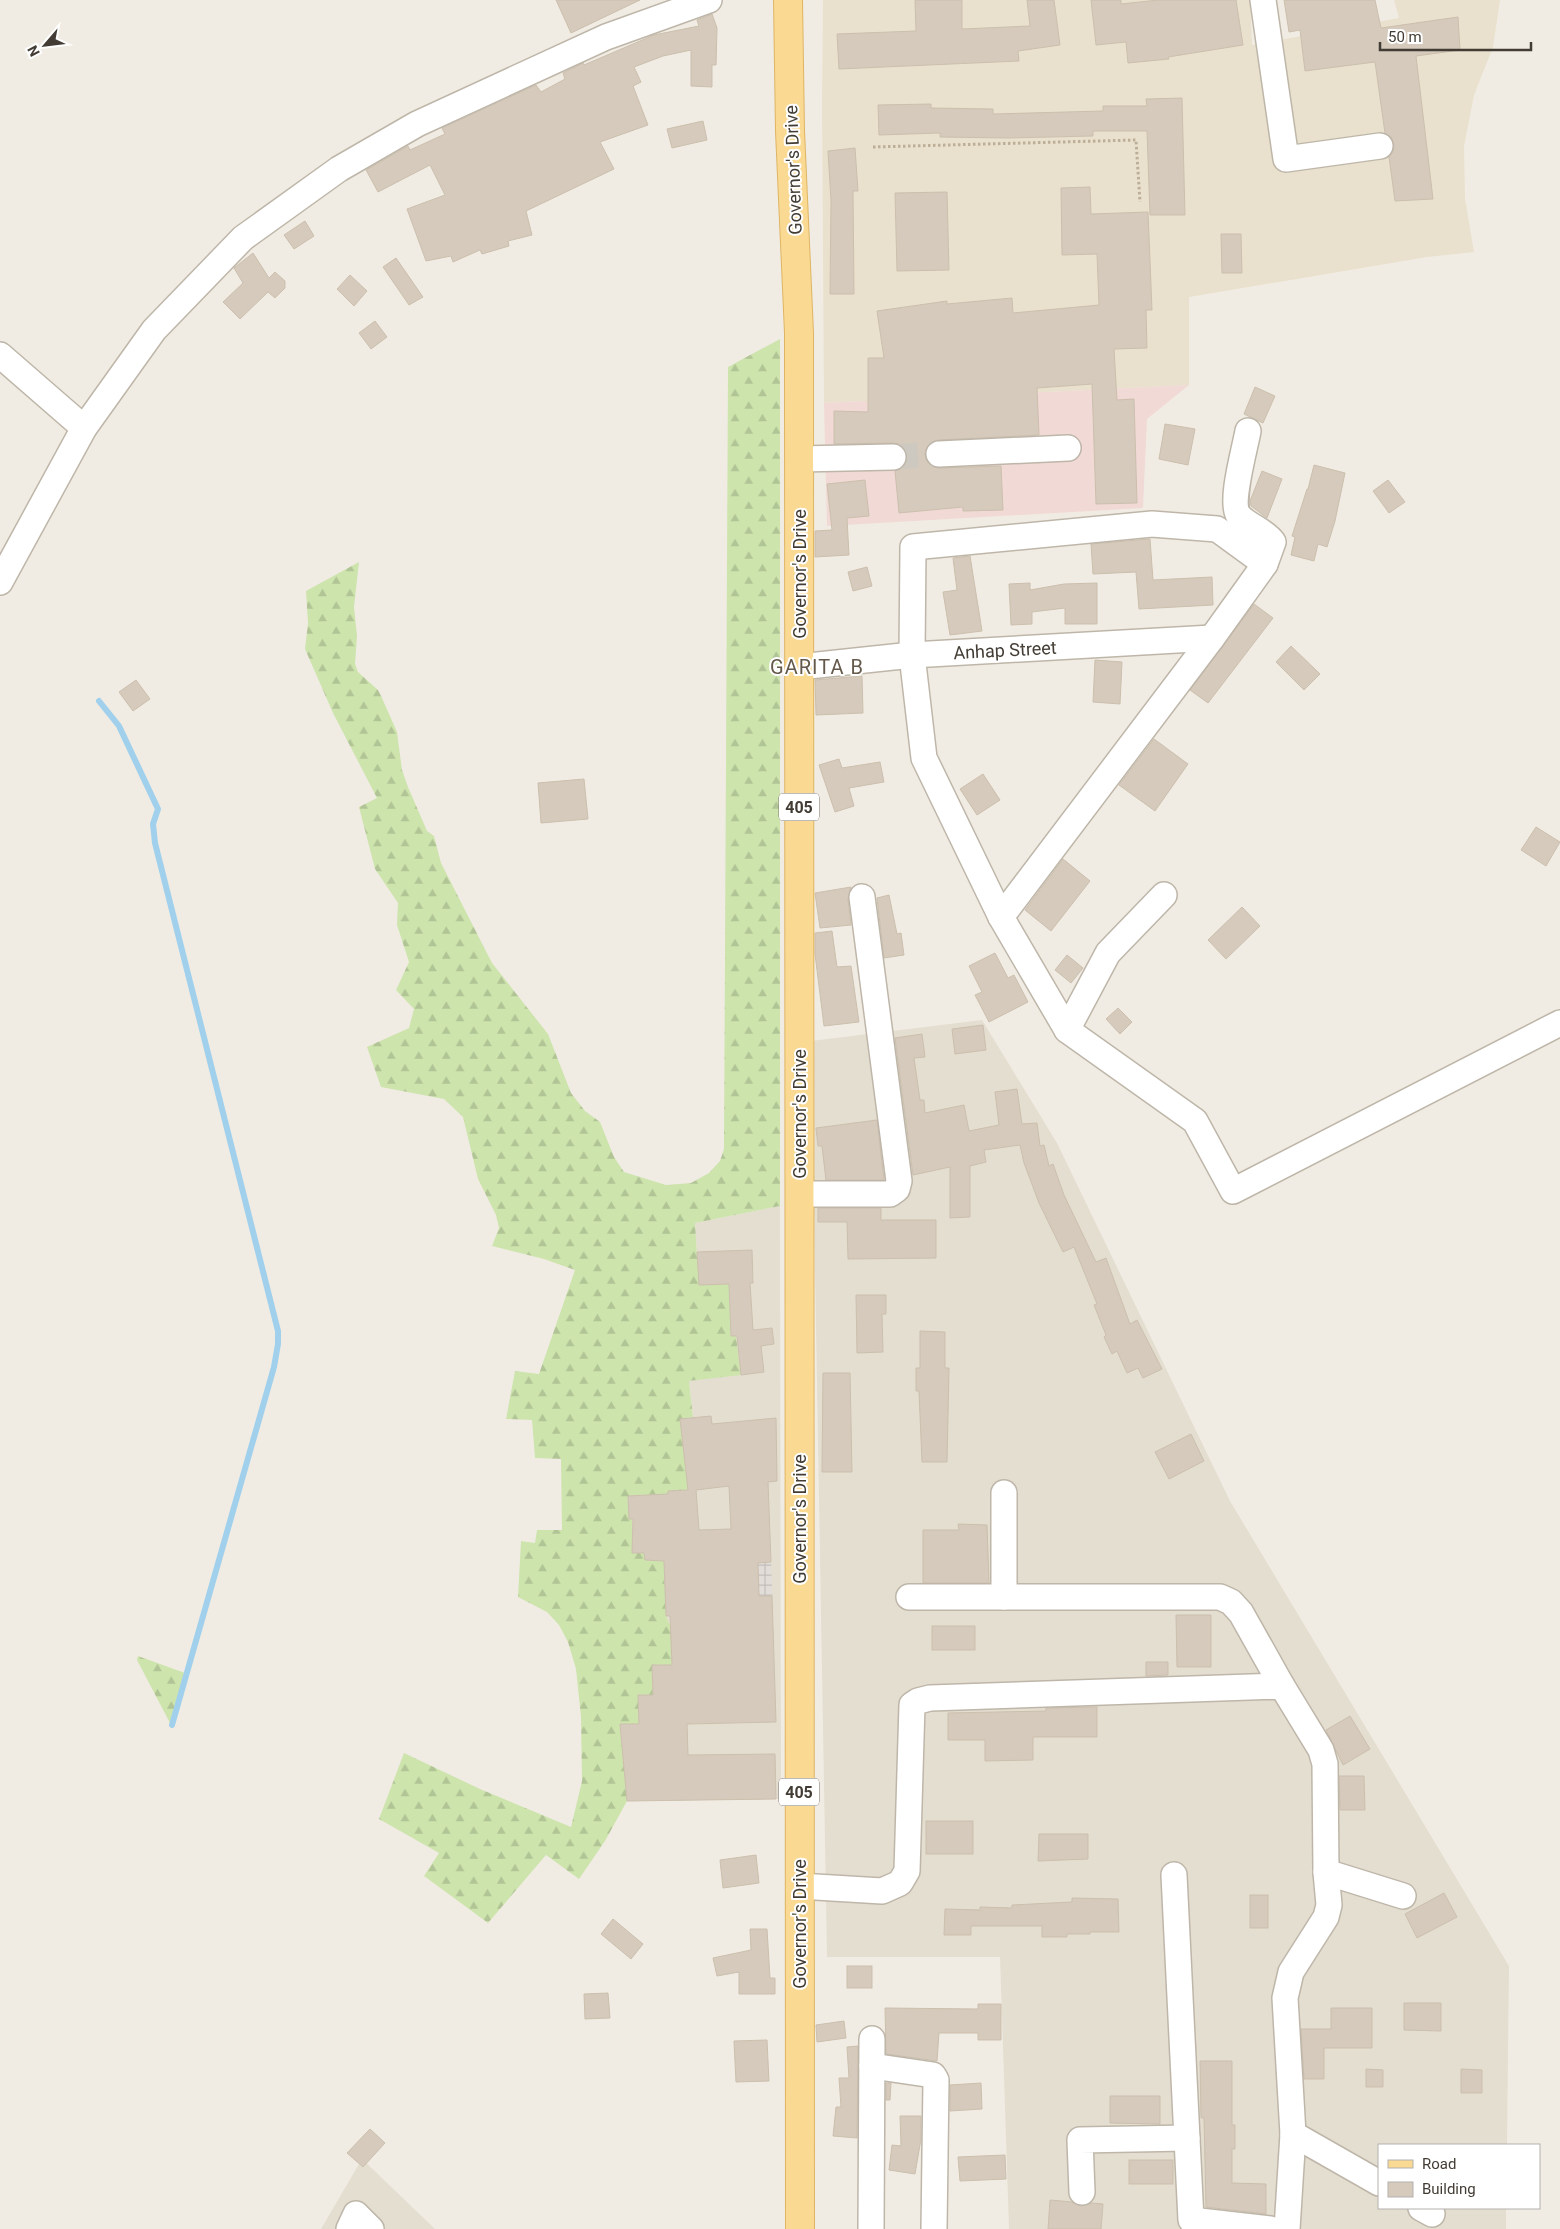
<svg xmlns="http://www.w3.org/2000/svg" width="1560" height="2229" viewBox="0 0 1560 2229" font-family="Roboto,sans-serif">
<defs>
<pattern id="industrial-grid" width="8" height="8" patternUnits="userSpaceOnUse" patternTransform="scale(1.25)"><rect width="8" height="8" fill="#e2ddd8"/><path d="M0 4h8M4 0v8" fill="none" stroke="#c3bfba"/></pattern>
<pattern id="forest-firs" width="22" height="20" patternUnits="userSpaceOnUse" patternTransform="scale(1.25)"><rect width="22" height="20" fill="#cde4ad"/><path d="M5 1l3.5 6h-7zM16 11l3.5 6h-7z" fill="#b1c495"/></pattern>
</defs>
<rect width="100%" height="100%" fill="#f1ece3"/>
<!-- residential -->
<g fill="#e4ded1">
<path d="M982 1020 1057 1143 1230 1501 1509 1966 1507 2145H1379V2208H1506V2229H1009L1000 1957H827L811 1041Z"/>
<path d="M780 1206 781 1799 627 1801 620 1724 638 1695H653L652 1665 671 1627 666 1616 664 1561 645 1560 632 1553V1519H629L628 1496 668 1494 680 1419 693 1417 689 1381 741 1374 736 1336H731L729 1284 699 1285 695 1223Z"/>
<path d="M362 2159 435 2229H321Z"/>
</g>
<!-- industrial -->
<path fill="url(#industrial-grid)" d="M771 1562 773 1608 722 1609 758 1563Z"/>
<!-- education -->
<path fill="#e9e1cd" d="M823 0H1250L1252 45 1399 18 1394 0H1500L1493 47 1474 95 1464 146 1465 199 1474 252 1427 257 1189 297V385L824 403 822 103Z"/>
<!-- medical -->
<path fill="#f1d9d6" d="M1189 385 1147 419 1143 508 827 526 824 403Z"/>
<!-- forest -->
<g fill="url(#forest-firs)">
<path d="M780 339V1206L695 1223 699 1285 729 1284 731 1336H736L741 1375 689 1381 693 1417 680 1419 688 1490 668 1491V1494L628 1496 629 1518 632 1519V1553H644L645 1560 664 1561 666 1616 671 1627 672 1665 652 1666 653 1695 638 1696 639 1724 620 1725 627 1801 605 1841 579 1879 546 1855 488 1923 424 1876 439 1853 379 1819 404 1753 480 1789 571 1827 582 1781 581 1717 576 1669 568 1642 559 1625 547 1612 518 1597 521 1541 535 1543 537 1530H562L561 1459 535 1458 532 1420 506 1419 515 1371 539 1374 575 1270 544 1259 492 1246 499 1228 496 1215 478 1179 463 1117 444 1099 381 1087 367 1047 409 1028 414 1009 396 990 409 962 397 925 398 903 375 869 359 807 377 798 333 713 305 649 308 623 306 591 359 562 354 607 357 636 355 664 358 672 378 690 382 698 397 732 402 770 408 787 427 831 434 836 441 863 492 963 548 1034 571 1093 585 1111 600 1122 614 1157 624 1172 666 1185 691 1183 709 1173 720 1161 724 1149 728 367Z"/>
<path d="M138 1656 185 1673 170 1723 137 1660Z"/>
</g>
<g fill="none" stroke-linecap="round" stroke-linejoin="round">
<!-- stream -->
<path stroke="#a0d0ec" stroke-width="6" d="M99 701 119 726 158 809 153 824 155 843 278 1331V1344L274 1367 172 1725"/>
</g>
<!-- building -->
<g fill="#d5cabc" stroke="#ccbfad" fill-rule="evenodd">
<path d="M556 0H640L571 33Z"/>
<path d="M915 0H962V29L1030 26 1027 0H1054L1060 45 1018 51 1019 61 839 69 837 34 916 31Z"/>
<path d="M1091 0H1121V4L1158 0H1236L1243 45 1168 57 1169 59 1128 63 1126 42 1096 45Z"/>
<path d="M1284 0H1375L1381 28 1458 17 1460 50 1416 56 1433 199 1395 201 1389 157 1393 151 1394 144 1391 137 1385 133 1375 62 1305 71 1300 30 1289 32Z"/>
<path d="M712 14 717 28 716 65H712V87L691 86V50L663 56 634 67 641 82 633 86 648 125 600 142 614 169 526 211 532 235 508 241 509 246 482 254 480 250 453 262 451 256 426 261 407 209 445 195 430 165 378 192 366 170 408 146 410 150 445 134 442 128 536 85 541 92 565 79 563 73 583 63 584 65 654 35 699 26 697 20Z"/>
<path d="M1182 98 1185 215H1150L1147 131H1093V136L1008 138 940 137V133L879 135 878 105 931 104V108L993 109V114L1103 111V106H1147L1146 99Z"/>
<path d="M703 121 707 140 672 148 667 129Z"/>
<path d="M855 148 858 191H853L854 294H830L831 200 828 151Z"/>
<path d="M1090 187 1091 214 1148 212 1152 310H1146L1147 348 1114 349 1117 400 1134 399 1137 503 1096 504 1092 384 1037 388 1039 435 938 440 932 442 927 447 925 454 927 461 933 467 940 468 1001 466 1003 510 963 511V507L899 513 895 471 901 469 906 463 907 456 905 449 899 444 893 443 834 444V411L868 412V358H884L877 311 947 301V304L1012 298 1013 313 1099 305 1097 254 1062 255 1061 188Z"/>
<path d="M947 192 949 270 897 271 895 193Z"/>
<path d="M305 221 314 236 294 249 284 235Z"/>
<path d="M1221 234H1241L1242 273H1222Z"/>
<path d="M253 253 269 278 275 272 285 281V288L275 298 268 292 240 319 223 302 243 283 234 268Z"/>
<path d="M396 258 423 297 409 305 383 267Z"/>
<path d="M350 275 367 291 354 306 337 289Z"/>
<path d="M375 321 387 337 371 349 359 333Z"/>
<path d="M1255 387 1275 396 1263 423 1244 414Z"/>
<path d="M1165 424 1195 429 1188 465 1159 459Z"/>
<path d="M1314 465 1345 473 1335 521 1327 547 1318 544 1314 561 1291 555 1295 537 1292 536 1307 489H1308Z"/>
<path d="M1262 471 1282 479 1267 518 1251 506 1250 501Z"/>
<path d="M865 480 869 516 847 518 849 555 815 557V531L832 530 827 484Z"/>
<path d="M1388 480 1405 502 1389 513 1373 491Z"/>
<path d="M1150 539 1153 580 1212 577 1213 605 1139 609 1136 572 1093 574 1091 544Z"/>
<path d="M970 556 982 631 950 635 943 592 957 590 953 558Z"/>
<path d="M867 567 872 586 853 591 848 572Z"/>
<path d="M1030 583V590L1064 584 1097 583V624H1065V608L1032 612V624L1011 625 1009 584Z"/>
<path d="M1254 604 1273 618 1208 703 1190 690Z"/>
<path d="M1291 646 1320 674 1304 690 1276 662Z"/>
<path d="M1095 660 1122 662 1120 704 1093 702Z"/>
<path d="M862 676 863 713 816 715 815 680Z"/>
<path d="M136 680 150 699 133 711 119 692Z"/>
<path d="M1154 739 1188 764 1155 811 1119 785Z"/>
<path d="M839 759 842 768 880 762 884 782 849 788 854 806 835 812 819 765Z"/>
<path d="M983 774 1000 800 977 815 960 789Z"/>
<path d="M584 779 588 819 541 823 538 783Z"/>
<path d="M1536 827 1560 842 1546 866 1521 850Z"/>
<path d="M1063 859 1090 881 1051 931 1025 910Z"/>
<path d="M851 887 848 899 851 925 820 928 815 893Z"/>
<path d="M889 895 897 934 901 933 904 955 884 958 877 898Z"/>
<path d="M1242 907 1260 926 1226 959 1208 940Z"/>
<path d="M832 931 837 967 851 966 859 1022 824 1026 815 954V933Z"/>
<path d="M995 953 1008 978 1014 975 1028 1002 989 1022 975 995 982 992 969 966Z"/>
<path d="M1067 955 1083 968 1071 983 1055 970Z"/>
<path d="M1118 1008 1132 1022 1120 1034 1106 1019Z"/>
<path d="M983 1025 986 1050 955 1054 952 1029Z"/>
<path d="M922 1034 925 1057 914 1058 920 1100H924L925 1113 964 1105 969 1131 999 1125 995 1092 1017 1089 1022 1124 1037 1123 1040 1146 1044 1145 1049 1166 1053 1164 1064 1195 1096 1262 1106 1258 1130 1324 1137 1320 1162 1369 1143 1378 1138 1368 1127 1373 1117 1351 1112 1354 1104 1337 1106 1335 1094 1305 1097 1304 1074 1247 1063 1252 1039 1203 1024 1163 1020 1145 984 1150 986 1162 970 1166V1217L950 1218V1167L913 1175 895 1038Z"/>
<path d="M877 1120 884 1180H826L822 1146H818L816 1128Z"/>
<path d="M818 1208H881V1220H936V1258L848 1259 847 1222H818Z"/>
<path d="M752 1250 753 1283H750L753 1330 772 1328 774 1344 761 1346 764 1372 741 1375 737 1336H731L729 1284 699 1285 697 1252Z"/>
<path d="M856 1295H886V1314H882L883 1352 857 1353Z"/>
<path d="M920 1331 945 1332V1368H949L947 1462H922L919 1391H916V1368H920Z"/>
<path d="M823 1373H850L852 1472H822Z"/>
<path d="M711 1416 712 1424 776 1418 777 1481 768 1482 771 1562 758 1563 759 1596H772L776 1722 687 1724 688 1755 775 1754 776 1799 627 1801 620 1724H639L638 1695H653L652 1665H672L670 1616H666L664 1561 645 1560 644 1553H632L633 1519H629L628 1496 668 1494V1491L688 1490 680 1419ZM729 1486 731 1529 699 1530 696 1490Z"/>
<path d="M1191 1434 1204 1461 1169 1479 1155 1452Z"/>
<path d="M958 1524 987 1525 989 1583H923V1530H959Z"/>
<path d="M1176 1615H1211V1667H1177Z"/>
<rect x="932" y="1626" width="43" height="24"/>
<path d="M1146 1662H1168V1675L1146 1676Z"/>
<path d="M1097 1707V1737H1033V1760L985 1761V1740H948V1713L1046 1711V1708Z"/>
<path d="M1350 1716 1370 1749 1343 1765 1326 1730Z"/>
<path d="M1339 1776H1364L1365 1810H1340Z"/>
<rect x="926" y="1821" width="47" height="33"/>
<path d="M1039 1834H1088V1859L1038 1861Z"/>
<path d="M756 1855 759 1883 723 1888 720 1860Z"/>
<path d="M1444 1893 1457 1917 1417 1938 1405 1914Z"/>
<rect x="1250" y="1895" width="18" height="33"/>
<path d="M1072 1898 1118 1899 1119 1932H1090V1934H1067V1937H1042V1926H971V1935H944L945 1909 980 1910V1907L1012 1908V1905L1072 1902Z"/>
<path d="M613 1919 643 1944 631 1959 601 1934Z"/>
<path d="M750 1929H767L770 1978H775V1994H739V1972L717 1976 713 1958 751 1950Z"/>
<rect x="847" y="1966" width="25" height="22"/>
<path d="M608 1993 610 2018 585 2019 584 1994Z"/>
<path d="M1404 2003H1441V2031L1404 2030Z"/>
<path d="M978 2004H1001V2040H978V2033H939L937 2061 886 2054 885 2008 978 2009Z"/>
<path d="M1331 2008H1372V2048H1324V2079H1304L1301 2029H1331Z"/>
<path d="M844 2021 846 2038 817 2042 816 2025Z"/>
<path d="M767 2040 769 2081 736 2082 734 2041Z"/>
<path d="M858 2046 857 2138 833 2136 836 2107H841L839 2078H849L847 2047Z"/>
<path d="M1200 2061H1232V2125H1235V2149H1232V2183L1266 2184V2214L1206 2207 1204 2118H1201Z"/>
<path d="M1366 2069 1383 2070V2087H1366Z"/>
<path d="M1461 2069 1482 2070V2093H1461Z"/>
<path d="M886 2083H891L890 2100H886Z"/>
<path d="M981 2083 982 2109 950 2111V2085Z"/>
<path d="M1110 2096H1160V2124L1110 2123Z"/>
<path d="M900 2116H921V2139L915 2174 889 2170 892 2145 901 2146Z"/>
<path d="M370 2129 385 2143 363 2167 347 2153Z"/>
<path d="M1005 2155 1006 2179 960 2181 958 2157Z"/>
<rect x="1129" y="2160" width="44" height="24"/>
<path d="M1050 2200 1072 2202 1082 2206 1091 2203 1103 2204 1101 2229H1048Z"/>
</g>
<g fill="none" stroke-linecap="round" stroke-linejoin="round">
<!-- minor-tunnel -->
<path stroke="#cec9c0" stroke-width="25" stroke-dasharray="25 12" stroke-linecap="butt" d="M893 457 939 454"/>
<!-- minor casing -->
<g stroke="#beb6a9" stroke-width="28">
<g id="minor">
<path d="M1263 0 1286 159 1380 146"/>
<path d="M0 355 84 428"/>
<path d="M939 454 1068 448"/>
<path d="M799 459 893 457"/>
<path d="M1265 564 1217 529 1152 524 913 547 912 655 924 758 1001 917 1067 1030 1195 1121 1233 1191 1560 1023"/>
<path d="M0 582 84 428 154 330 243 238 339 169 417 124 606 37 709 0"/>
<path d="M799 667 912 655 1212 638"/>
<path d="M1001 917 1212 638 1265 564 1273 542C1264 530 1250 527 1239 516 1229 504 1245 448 1248 431"/>
<path d="M1067 1030 1108 953 1164 895"/>
<path d="M799 1194H890L897 1189 899 1181 862 897"/>
<path d="M909 1597H1220L1231 1602 1241 1613 1282 1686"/>
<path d="M1004 1597V1493"/>
<path d="M1326 1872 1403 1896"/>
<path d="M1174 1875 1191 2220 1270 2229"/>
<path d="M799 1886 882 1891 900 1883 907 1871 912 1705 918 1701 930 1698 1282 1686 1321 1750 1325 1764 1326 1872 1329 1905 1326 1917 1291 1972 1285 1998 1293 2134 1287 2229"/>
<path d="M872 2066 933 2075 936 2080 934 2229"/>
<path d="M1293 2134 1379 2183"/>
<path d="M1082 2192 1080 2140 1187 2138"/>
<path d="M1421 2208 1432 2214"/>
<path d="M349 2229 356 2214 371 2229"/>
<path d="M871 2229 872 2039"/>
</g>
</g>
<!-- major casing -->
<g stroke="#deb564" stroke-width="30">
<path id="major" d="M788 0 790 131 799 333 800 2229"/>
</g>
<!-- path -->
<path stroke="#bdae98" stroke-width="3" stroke-dasharray="2.5 2.5" stroke-linecap="butt" d="M873 147 1136 140 1140 202"/>
<!-- minor -->
<use href="#minor" stroke="#fff" stroke-width="25"/>
<!-- major -->
<use href="#major" stroke="#fad993" stroke-width="28"/>
</g>
<g text-anchor="middle" dominant-baseline="central" stroke-width="4" stroke-linejoin="round" paint-order="stroke">
<!-- shield labels -->
<g fill="#fff" stroke="#7b7671" stroke-width="1">
<rect x="779" y="793.5" width="40" height="27" rx="4"/>
<rect x="779" y="1778.5" width="40" height="27" rx="4"/>
</g>
<g font-size="16" font-weight="bold" fill="#423c34">
<text x="799" y="807">405</text>
<text x="799" y="1792">405</text>
</g>
<!-- street labels -->
<g font-size="18" fill="#423c34" stroke="#fff">
<text transform="translate(793 170) rotate(-92)">Governor's Drive</text>
<text transform="translate(799 574) rotate(-90)">Governor's Drive</text>
<text transform="translate(1005 650) rotate(-3)">Anhap Street</text>
<text transform="translate(799 1114) rotate(-90)">Governor's Drive</text>
<text transform="translate(799 1519) rotate(-90)">Governor's Drive</text>
<text transform="translate(799 1924) rotate(-90)">Governor's Drive</text>
</g>
<!-- quarter labels -->
<g font-size="20" letter-spacing="1" fill="#64594b" stroke="#fff">
<text x="817" y="667">GARITA B</text>
</g>
</g>
<!-- legend -->
<rect x="1378" y="2144" width="162" height="65" fill="#ffffff" stroke="#b3b1ae"/>
<rect x="1388" y="2160" width="25" height="8" fill="#fad993" stroke="#b3b1ae"/>
<text x="1422" y="2169" font-size="15" fill="#423c34">Road</text>
<rect x="1388" y="2182" width="25" height="15" fill="#d5cabc" stroke="#b3b1ae"/>
<text x="1422" y="2194" font-size="15" fill="#423c34">Building</text>
<!-- north arrow -->
<g transform="translate(45 45) rotate(242)" stroke="#ffffff" stroke-width="4" paint-order="stroke">
<path d="M0-4L9 19L0 12L-9 19Z" fill="#423c34"/>
<text y="-8" font-size="14" font-weight="bold" text-anchor="middle" fill="#423c34">N</text>
</g>
<!-- scale -->
<path d="M1380 42v8h151v-8" fill="none" stroke="#423c34" stroke-width="2.5"/>
<text x="1388" y="42" font-size="15" fill="#423c34" stroke="#ffffff" stroke-width="4" paint-order="stroke">50 m</text>
</svg>
